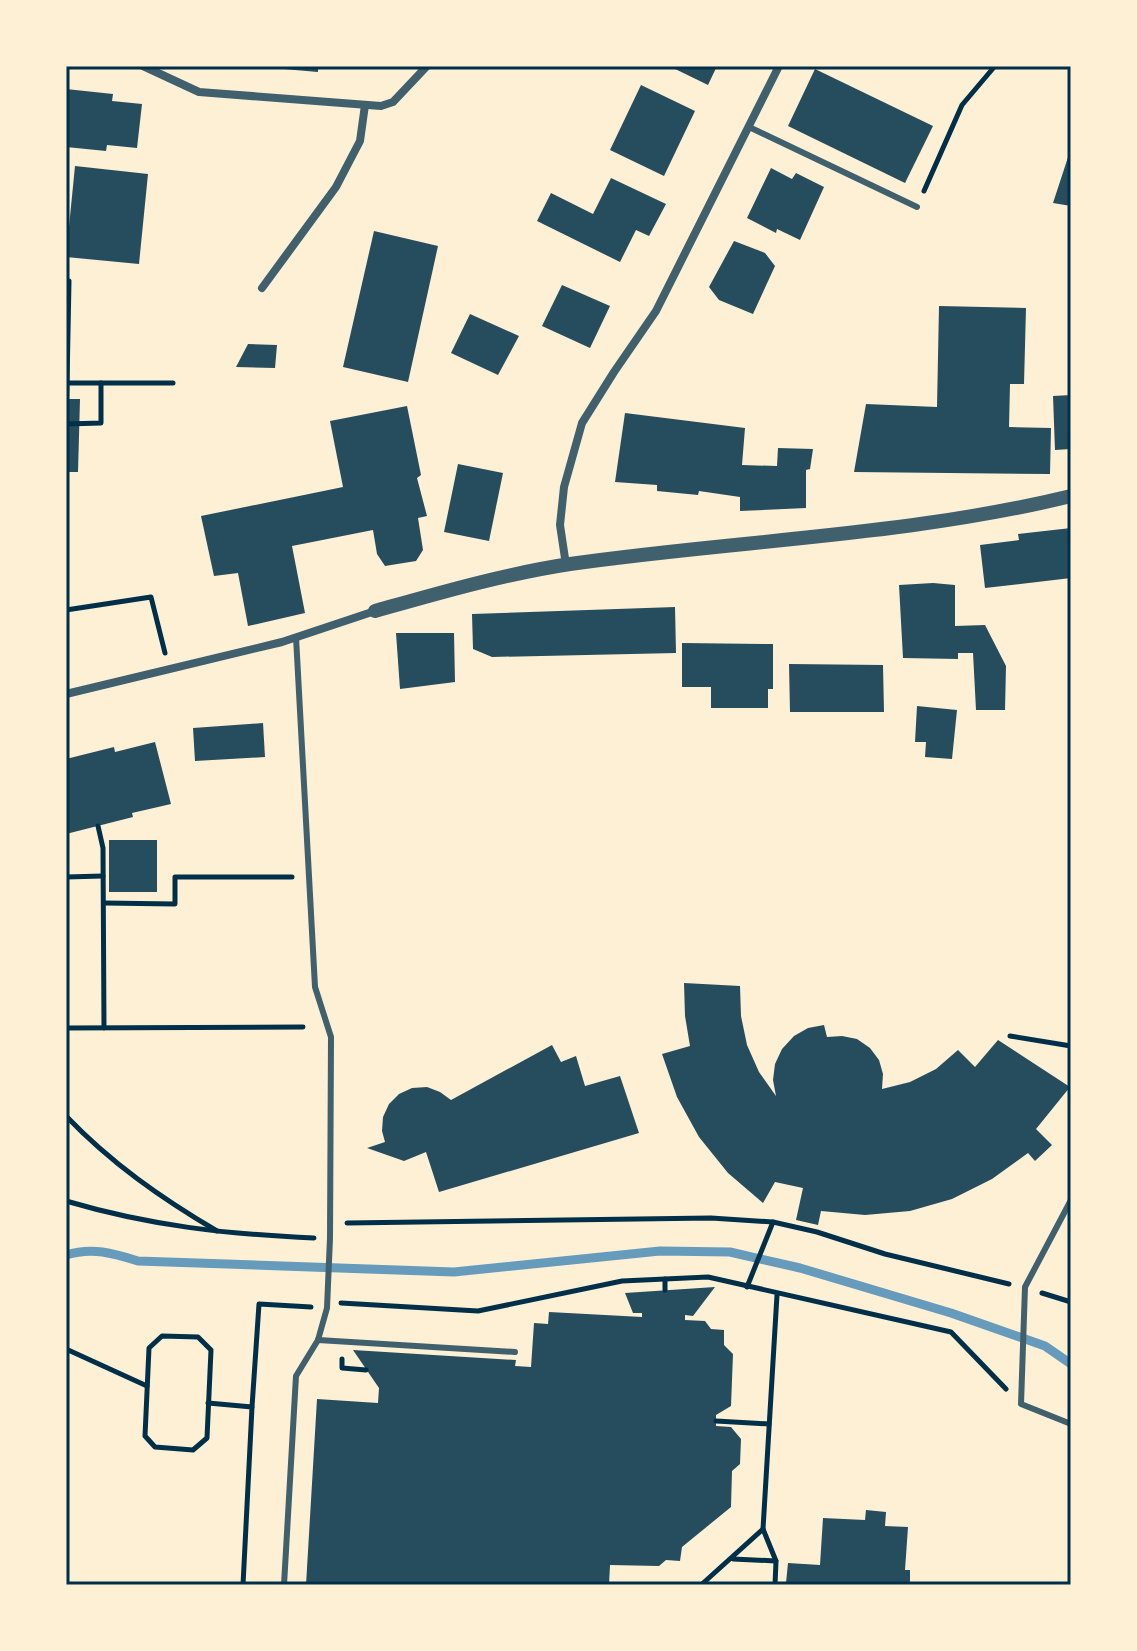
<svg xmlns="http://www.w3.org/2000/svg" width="1137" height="1651" viewBox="0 0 1137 1651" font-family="'IBM Plex Sans',sans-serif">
<rect width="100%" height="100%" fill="#fdf0d5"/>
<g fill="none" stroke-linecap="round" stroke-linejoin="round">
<!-- stream -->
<path stroke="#669bbc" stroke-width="9" d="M66 1255C92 1247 113 1253 138 1261L454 1272 660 1251 730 1252 800 1268 951 1313 1045 1346 1071 1364"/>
</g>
<!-- building -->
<g fill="#264d5e">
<path d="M272 66H318V72L272 68Z"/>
<path d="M669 66H717L708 85Z"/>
<path d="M815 69 933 126 905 183 788 126Z"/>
<path d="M641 85 695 111 664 176 610 150Z"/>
<path d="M66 89 113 94 112 101 142 104 137 148 107 145 106 151 66 147Z"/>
<path d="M1071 148V206L1053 203Z"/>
<path d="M75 166 148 174 139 264 66 257Z"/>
<path d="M771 168 792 179 796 173 824 187 800 240 777 229 776 233 747 218Z"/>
<path d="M611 178 666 204 649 236 636 230 620 262 537 221 551 193 593 214Z"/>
<path d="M374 231 438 246 408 382 343 367Z"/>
<path d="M734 241 765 253 775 266 753 314 719 300 709 287Z"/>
<path d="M562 285 610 306 590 348 542 326Z"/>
<path d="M939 306 1026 308 1024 384H1010L1009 427 1051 428 1050 474 854 472 866 404 937 407Z"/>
<path d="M470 314 519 336 498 375 451 353Z"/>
<path d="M248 344 277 345 275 368 236 367Z"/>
<path d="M1071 395V449L1055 450 1053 396Z"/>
<path d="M66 399H80L78 472H66Z"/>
<path d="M407 406 421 475 417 478 427 516 418 518 423 550 416 561 385 566 377 554 373 530 292 546 305 613 248 626 238 573 214 576 201 516 343 487 330 421Z"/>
<path d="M625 413 745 428 742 465 777 466 778 448 813 449 810 469 806 470V508L740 511V497L699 491 698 495 657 491V485L615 482Z"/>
<path d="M458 464 503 473 489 541 444 532Z"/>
<path d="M1071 528V578L985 588 980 545 1019 540 1018 534Z"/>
<path d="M933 583 955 585V626L985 625 1006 666 1005 710H976L973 653H958V659L903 658 899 585Z"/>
<path d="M675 607 676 653 492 657 473 649 472 614Z"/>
<path d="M396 633H454L455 682 400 689Z"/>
<path d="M682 643 773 644V689H768V708H711V687H682Z"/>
<path d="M789 664 883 665 884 712H790Z"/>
<path d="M917 706 957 710 952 759 925 757 926 742H915Z"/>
<path d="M263 723 265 757 195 761 193 728Z"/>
<path d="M155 742 171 804 132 813 133 817 66 834V759L114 747 115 752Z"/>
<rect x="109" y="840" width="48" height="52"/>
<path d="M684 983 740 986 741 1016 747 1045 759 1072 776 1096 773 1080 775 1064 782 1049 794 1036 808 1028 824 1025 827 1037 842 1036 857 1039 870 1048 879 1060 883 1074 882 1089 910 1082 936 1069 958 1050 975 1067 998 1040 1070 1087 1036 1129 1052 1145 1035 1161 1028 1153 992 1179 952 1199 910 1211 865 1215 821 1211 818 1225 796 1220 803 1188 775 1182 763 1203 728 1173 699 1137 677 1097 662 1054 690 1046 685 1016Z"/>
<path d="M552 1045 561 1062 576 1056 585 1086 620 1076 639 1133 439 1192 426 1152 404 1161 367 1148 385 1142 382 1131 383 1117 389 1104 399 1094 412 1088 427 1087 440 1092 451 1100Z"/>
<path d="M715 1287 693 1316 685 1315V1320L705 1321 711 1329 724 1330V1345L733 1354 731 1406 716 1415V1426L731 1427 741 1439 740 1464 732 1471 731 1507 682 1547 680 1561 666 1560 659 1566 610 1565 609 1585H306L317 1399 378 1403 379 1388 353 1350 516 1360 515 1366 531 1367 534 1323 548 1324 549 1312 642 1317V1313H633L625 1293Z"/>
<path d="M866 1510 886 1512 885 1526 908 1527 905 1570H910V1585L786 1583 788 1563 820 1565 823 1518 865 1520Z"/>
</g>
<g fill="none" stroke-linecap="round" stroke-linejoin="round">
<!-- path -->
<g stroke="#003049" stroke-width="5">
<path d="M924 191 962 105 995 66"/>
<path d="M66 281H69L67 383"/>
<path d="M66 424 101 423V383"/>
<path d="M66 425 67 383H173"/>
<path d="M66 610 151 597 165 653"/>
<path d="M98 826 103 848 104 1028"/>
<path d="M66 877 103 876"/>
<path d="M104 903 175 904V877H292"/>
<path d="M66 1028 303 1027"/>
<path d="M1010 1036 1071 1046"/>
<path d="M66 1116C111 1163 161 1198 217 1231"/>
<path d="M66 1201C151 1226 225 1234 314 1238"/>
<path d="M347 1223 711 1218 773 1222 817 1232 885 1254 1009 1284"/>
<path d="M665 1279V1290"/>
<path d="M747 1287 773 1222"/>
<path d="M1042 1293 1071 1302"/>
<path d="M341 1303 478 1311 622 1281 708 1277 951 1332 1006 1389"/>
<path d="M162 1336 198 1337 211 1350 207 1438 193 1450 155 1447 145 1436 149 1348Z"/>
<path d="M66 1349 147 1386"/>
<path d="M342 1359V1368L366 1370"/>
<path d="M208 1403 252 1407 259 1304 311 1307"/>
<path d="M716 1421 769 1424"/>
<path d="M763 1529 776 1561 775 1585"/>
<path d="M733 1559 776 1561"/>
<path d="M243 1585 252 1407"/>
<path d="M701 1585 763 1529 777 1295"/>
</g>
<!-- service -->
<g stroke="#3f606c" stroke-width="6">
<path d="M749 127 917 207"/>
<path d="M1071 1200 1025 1287 1021 1404 1071 1424"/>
<path d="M318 1340 515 1352"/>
<path d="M284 1585 296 1376 318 1340 327 1308 330 1238 331 1037 315 987 296 637"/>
</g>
<!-- minor -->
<g stroke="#3f606c" stroke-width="8">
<path d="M143 66 199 92 381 106 393 102 427 66"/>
<path d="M262 288 336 187 360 141 365 105"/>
<path d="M566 565 560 525 564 487 582 423 614 372 656 311 779 66"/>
<path d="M66 694 282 642 375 611"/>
</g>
<!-- tertiary -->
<path stroke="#3f606c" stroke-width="14" d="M375 611C439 593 504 574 570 564 737 540 908 536 1071 496"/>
</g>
<!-- border -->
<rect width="1137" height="1651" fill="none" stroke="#fdf0d5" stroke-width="136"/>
<rect x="68" y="68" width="1001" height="1515" fill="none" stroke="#003049" stroke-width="3"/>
</svg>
